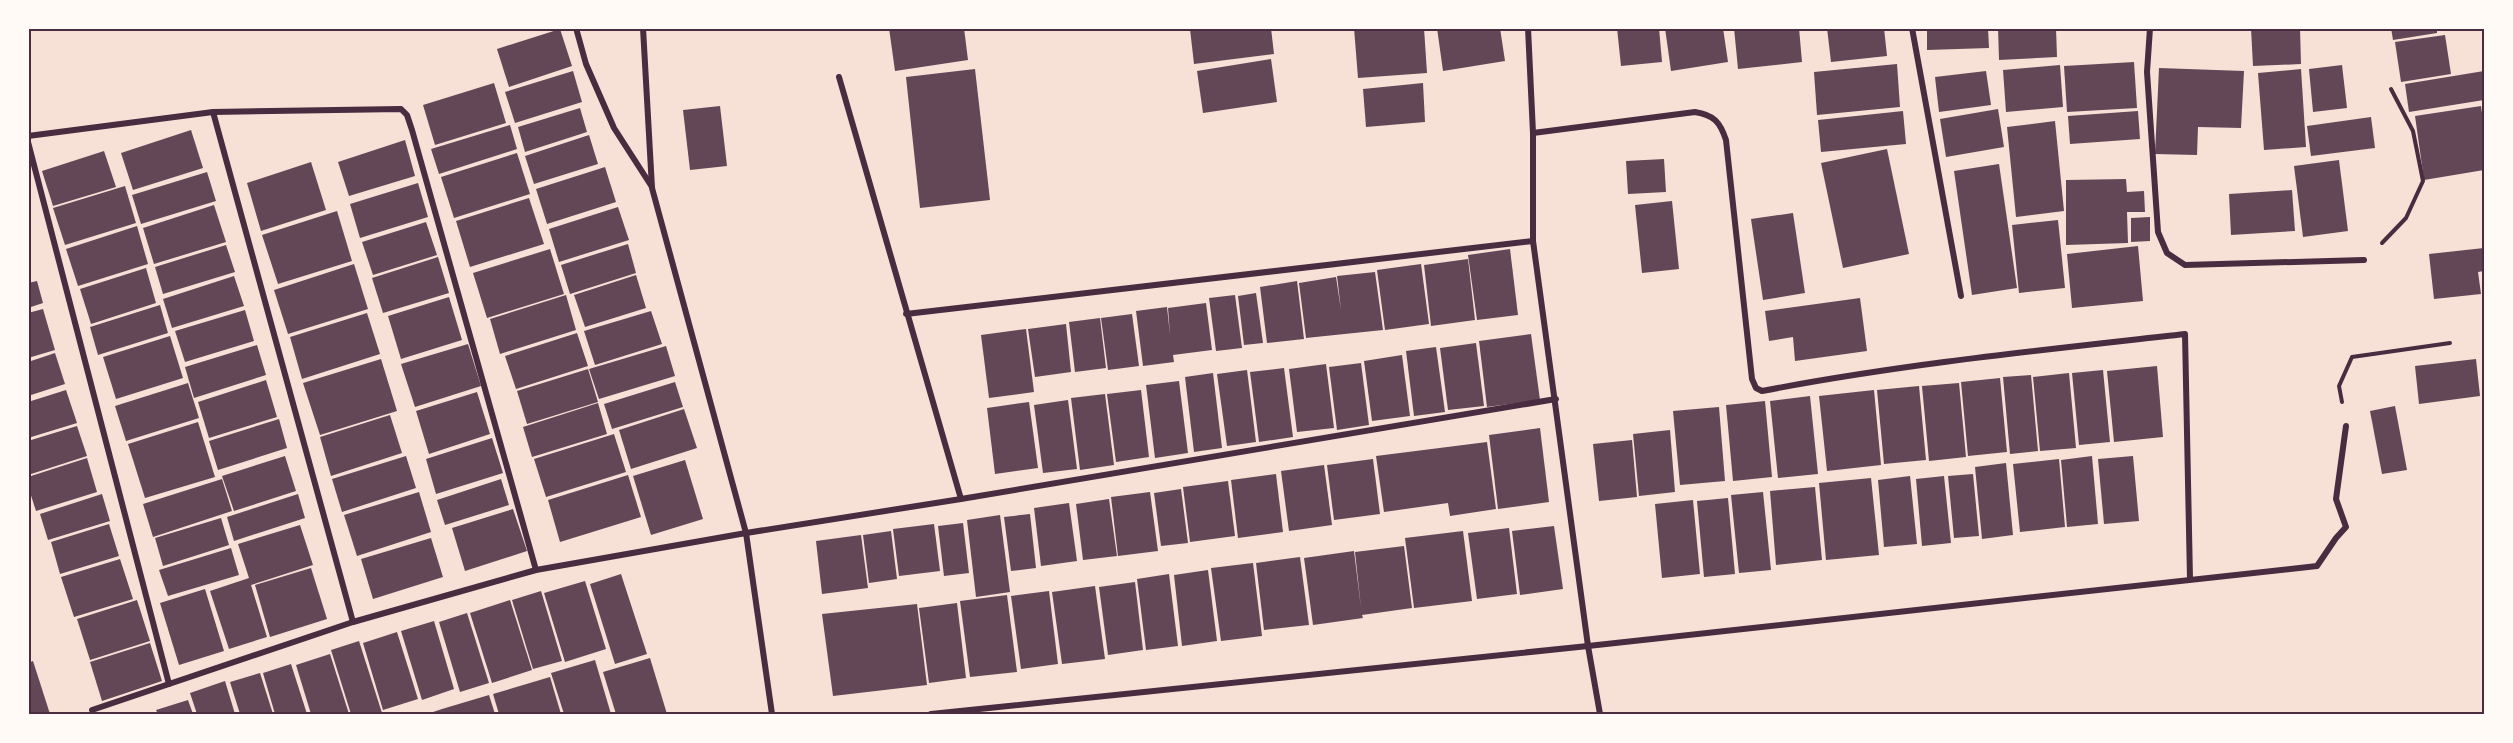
<svg xmlns="http://www.w3.org/2000/svg" width="2513" height="743" viewBox="0 0 2513 743" font-family="'Alegreya Sans',sans-serif">
<rect width="100%" height="100%" fill="#f7e1d7"/>
<!-- building -->
<g fill="#644757">
<path d="M889 28H964L968 60 895 71Z"/>
<path d="M1271 28 1274 54 1194 64 1190 29Z"/>
<path d="M1354 28H1424L1427 73 1358 78Z"/>
<path d="M1437 28H1500L1505 61 1443 71Z"/>
<path d="M1617 28H1659L1662 62 1621 66Z"/>
<path d="M1665 28H1723L1728 62 1671 71Z"/>
<path d="M1734 28H1799L1802 62 1738 69Z"/>
<path d="M1827 28H1884L1887 56 1831 62Z"/>
<path d="M1927 28H1988L1989 48 1927 50Z"/>
<path d="M1998 28H2056L2057 57 1999 60Z"/>
<path d="M2251 28H2300L2301 64 2253 66Z"/>
<path d="M2391 28H2437V33L2393 40Z"/>
<path d="M560 29 572 66 509 87 497 49Z"/>
<path d="M2445 35 2451 74 2401 82 2395 42Z"/>
<path d="M1271 59 1277 102 1203 113 1197 71Z"/>
<path d="M2134 62 2137 108 2067 112 2064 66Z"/>
<path d="M1897 64 1900 107 1817 115 1814 72Z"/>
<path d="M2060 65 2063 107 2006 112 2003 70Z"/>
<path d="M2342 65 2347 108 2313 112 2309 69Z"/>
<path d="M2159 68 2244 71 2241 128 2198 127 2197 155 2155 154Z"/>
<path d="M975 69 990 200 920 208 906 77Z"/>
<path d="M2301 69 2306 147 2264 150 2258 73Z"/>
<path d="M573 71 582 102 515 123 505 92Z"/>
<path d="M1986 71 1991 105 1939 112 1935 77Z"/>
<path d="M2484 71V100L2409 112 2405 84Z"/>
<path d="M494 83 506 123 435 145 423 105Z"/>
<path d="M1423 83 1425 122 1366 127 1363 89Z"/>
<path d="M720 106 727 166 690 170 683 110Z"/>
<path d="M2481 106 2484 127V170L2424 180 2415 116Z"/>
<path d="M580 108 587 132 525 152 518 127Z"/>
<path d="M1998 109 2004 147 1946 157 1940 119Z"/>
<path d="M1903 111 1906 144 1821 152 1818 120Z"/>
<path d="M2138 111 2140 139 2070 144 2068 116Z"/>
<path d="M2371 117 2375 148 2311 156 2307 126Z"/>
<path d="M2055 121 2064 211 2016 217 2007 127Z"/>
<path d="M510 125 517 149 439 174 431 149Z"/>
<path d="M191 130 203 168 133 190 121 153Z"/>
<path d="M589 135 598 164 534 184 525 156Z"/>
<path d="M405 140 415 176 349 196 338 162Z"/>
<path d="M1887 149 1909 254 1843 268 1821 163Z"/>
<path d="M104 151 116 187 53 206 42 171Z"/>
<path d="M517 153 530 194 454 218 441 177Z"/>
<path d="M1664 159 1666 192 1628 194 1626 161Z"/>
<path d="M2339 160 2348 231 2303 237 2294 166Z"/>
<path d="M311 162 326 210 261 231 247 183Z"/>
<path d="M1999 164 2017 288 1972 295 1954 171Z"/>
<path d="M605 167 616 202 547 224 536 189Z"/>
<path d="M207 172 216 201 141 224 132 195Z"/>
<path d="M2126 179 2127 192 2144 191 2145 212H2127L2128 243 2066 245V180Z"/>
<path d="M418 183 428 217 360 238 350 204Z"/>
<path d="M125 186 136 223 65 245 53 208Z"/>
<path d="M2292 190 2295 231 2231 235 2229 194Z"/>
<path d="M529 198 544 244 470 267 456 221Z"/>
<path d="M1672 201 1679 269 1642 273 1635 205Z"/>
<path d="M214 205 226 242 154 264 143 228Z"/>
<path d="M618 207 629 240 559 262 549 229Z"/>
<path d="M337 211 352 261 278 284 262 235Z"/>
<path d="M1793 213 1805 293 1763 300 1751 219Z"/>
<path d="M2150 217V241L2131 242V218Z"/>
<path d="M2058 220 2065 288 2019 293 2012 225Z"/>
<path d="M426 222 437 255 373 275 362 242Z"/>
<path d="M137 226 148 264 78 286 66 249Z"/>
<path d="M628 244 636 273 570 294 561 265Z"/>
<path d="M226 245 235 272 163 294 155 267Z"/>
<path d="M2138 246 2143 301 2072 308 2067 254Z"/>
<path d="M2484 248V271L2478 272 2481 294 2434 299 2429 254Z"/>
<path d="M550 249 564 294 487 318 473 273Z"/>
<path d="M1510 249 1518 315 1477 320 1468 255Z"/>
<path d="M438 257 449 293 383 313 372 278Z"/>
<path d="M1468 259 1475 320 1431 326 1424 265Z"/>
<path d="M354 264 368 309 288 334 274 290Z"/>
<path d="M1421 264 1429 324 1385 330 1377 270Z"/>
<path d="M146 268 156 303 91 324 80 289Z"/>
<path d="M1375 272 1383 330 1306 338 1299 283 1336 277 1341 310 1337 276Z"/>
<path d="M636 275 646 308 585 327 574 295Z"/>
<path d="M234 276 244 306 172 328 163 299Z"/>
<path d="M37 281 43 303 28 308V283Z"/>
<path d="M1297 281 1304 339 1267 343 1260 287Z"/>
<path d="M1256 293 1263 343 1244 345 1238 296Z"/>
<path d="M566 295 576 330 500 354 490 319Z"/>
<path d="M1235 295 1242 348 1216 351 1209 298Z"/>
<path d="M449 297 462 340 401 359 388 316Z"/>
<path d="M1860 298 1867 351 1795 361 1793 337 1769 341 1765 311Z"/>
<path d="M1206 303 1212 350 1173 355 1174 362 1143 366 1136 311 1167 307 1170 335 1168 308Z"/>
<path d="M160 305 168 333 98 355 90 327Z"/>
<path d="M43 309 55 350 28 358V313Z"/>
<path d="M245 310 254 341 185 362 175 331Z"/>
<path d="M651 311 662 344 595 365 584 331Z"/>
<path d="M367 313 380 354 302 379 290 337Z"/>
<path d="M1132 314 1139 366 1108 370 1101 318Z"/>
<path d="M1100 318 1106 368 1075 372 1069 322Z"/>
<path d="M1066 324 1071 372 1035 377 1028 329Z"/>
<path d="M1026 329 1034 392 989 398 981 335Z"/>
<path d="M577 333 588 366 516 389 505 356Z"/>
<path d="M1531 334 1540 400 1487 407 1479 341Z"/>
<path d="M170 336 183 378 116 399 103 357Z"/>
<path d="M1476 343 1484 406 1448 410 1440 348Z"/>
<path d="M468 344 481 386 415 407 401 364Z"/>
<path d="M257 345 266 375 194 398 185 367Z"/>
<path d="M666 346 675 376 599 399 589 369Z"/>
<path d="M1436 347 1445 412 1414 416 1406 351Z"/>
<path d="M55 353 65 384 28 396V362Z"/>
<path d="M1402 355 1410 416 1372 421 1364 361Z"/>
<path d="M381 359 397 411 320 435 303 383Z"/>
<path d="M2476 359 2480 396 2419 404 2415 366Z"/>
<path d="M1361 363 1369 425 1337 430 1329 367Z"/>
<path d="M1326 364 1334 428 1297 432 1289 369Z"/>
<path d="M2157 366 2163 437 2114 442 2107 371Z"/>
<path d="M1284 368 1293 437 1259 442 1250 372Z"/>
<path d="M588 369 598 402 527 424 517 391Z"/>
<path d="M1247 370 1256 442 1227 446 1217 374Z"/>
<path d="M2103 370 2110 442 2079 445 2072 373Z"/>
<path d="M1213 373 1222 448 1194 452 1185 377Z"/>
<path d="M2069 373 2076 448 2040 451 2033 377Z"/>
<path d="M2031 375 2038 451 2010 454 2003 377Z"/>
<path d="M2000 378 2007 452 1968 456 1961 382Z"/>
<path d="M266 380 277 417 209 438 198 402Z"/>
<path d="M1179 381 1188 453 1155 458 1146 385Z"/>
<path d="M675 382 683 407 612 429 604 404Z"/>
<path d="M188 383 199 418 126 441 115 406Z"/>
<path d="M1959 383 1966 457 1929 461 1922 386Z"/>
<path d="M1919 386 1926 460 1884 464 1877 390Z"/>
<path d="M66 390 77 423 28 438V402Z"/>
<path d="M1141 390 1149 457 1116 462 1107 394Z"/>
<path d="M1874 390 1881 465 1827 471 1819 396Z"/>
<path d="M477 392 490 434 429 454 416 411Z"/>
<path d="M1105 394 1114 465 1080 470 1071 398Z"/>
<path d="M1810 396 1818 474 1778 478 1770 401Z"/>
<path d="M1068 400 1077 469 1043 473 1034 405Z"/>
<path d="M1765 401 1772 477 1733 481 1726 405Z"/>
<path d="M1029 402 1038 468 995 474 987 408Z"/>
<path d="M598 403 607 434 532 457 523 427Z"/>
<path d="M2395 406 2407 470 2382 474 2370 411Z"/>
<path d="M1719 407 1725 481 1680 485 1673 411Z"/>
<path d="M684 409 697 448 631 469 619 430Z"/>
<path d="M390 415 402 453 331 476 320 437Z"/>
<path d="M279 419 287 448 218 470 209 441Z"/>
<path d="M198 422 215 477 145 498 128 444Z"/>
<path d="M77 426 87 456 28 475V441Z"/>
<path d="M1540 428 1549 502 1498 509 1489 435Z"/>
<path d="M1670 430 1675 492 1639 496 1633 434Z"/>
<path d="M614 434 626 472 546 497 534 459Z"/>
<path d="M492 438 503 473 436 494 426 459Z"/>
<path d="M1632 440 1637 497 1599 501 1593 444Z"/>
<path d="M1487 442 1496 509 1450 516 1448 503 1384 512 1376 456Z"/>
<path d="M285 456 296 491 234 511 222 476Z"/>
<path d="M406 456 416 488 342 512 332 479Z"/>
<path d="M2092 456 2098 524 2067 527 2061 460Z"/>
<path d="M2133 456 2139 521 2104 524 2098 459Z"/>
<path d="M87 458 97 492 36 511 28 486V477Z"/>
<path d="M1373 459 1380 514 1334 520 1327 465Z"/>
<path d="M2059 459 2065 527 2020 532 2013 464Z"/>
<path d="M685 460 703 519 651 535 633 476Z"/>
<path d="M2006 463 2013 535 1982 539 1975 467Z"/>
<path d="M1324 465 1332 525 1289 531 1281 471Z"/>
<path d="M1276 474 1283 532 1238 538 1231 480Z"/>
<path d="M1973 474 1979 536 1954 538 1948 476Z"/>
<path d="M628 475 641 517 560 542 548 500Z"/>
<path d="M1910 476 1917 544 1884 547 1878 480Z"/>
<path d="M1944 476 1951 543 1922 546 1916 479Z"/>
<path d="M1871 478 1879 555 1826 560 1819 483Z"/>
<path d="M222 479 232 511 153 537 143 504Z"/>
<path d="M501 479 509 505 445 525 437 500Z"/>
<path d="M1228 481 1235 536 1190 542 1183 487Z"/>
<path d="M1815 487 1822 560 1776 565 1770 491Z"/>
<path d="M1181 489 1188 543 1161 546 1154 493Z"/>
<path d="M419 492 431 532 357 556 344 515Z"/>
<path d="M1150 492 1158 551 1118 556 1111 497Z"/>
<path d="M1763 492 1771 570 1739 573 1731 495Z"/>
<path d="M102 494 110 521 48 540 40 514Z"/>
<path d="M298 494 305 518 234 541 227 517Z"/>
<path d="M1728 498 1735 574 1704 577 1697 501Z"/>
<path d="M1109 499 1117 556 1083 560 1076 504Z"/>
<path d="M1693 500 1700 574 1662 578 1655 504Z"/>
<path d="M1069 503 1077 561 1041 566 1034 508Z"/>
<path d="M513 509 527 551 465 571 452 528Z"/>
<path d="M1030 514 1036 568 1011 571 1004 517Z"/>
<path d="M1000 515 1010 592 976 597 967 520Z"/>
<path d="M221 518 229 545 163 566 155 538Z"/>
<path d="M963 523 969 573 944 576 938 526Z"/>
<path d="M109 524 119 556 60 574 51 542Z"/>
<path d="M934 524 940 571 899 576 893 529Z"/>
<path d="M300 525 313 565 251 585 267 637 229 649 210 591 249 578 238 544Z"/>
<path d="M1554 526 1563 589 1520 595 1512 531Z"/>
<path d="M1509 528 1517 594 1477 599 1468 533Z"/>
<path d="M891 531 897 579 869 583 863 535Z"/>
<path d="M1463 531 1472 601 1414 608 1405 538Z"/>
<path d="M861 535 868 588 822 594 816 541Z"/>
<path d="M431 538 443 577 373 599 361 559Z"/>
<path d="M1404 546 1412 608 1362 615 1363 618 1313 625 1304 558 1354 551 1361 608 1355 552Z"/>
<path d="M231 548 239 575 168 596 159 570Z"/>
<path d="M1300 557 1309 625 1264 630 1256 563Z"/>
<path d="M120 559 133 599 74 617 61 577Z"/>
<path d="M1253 563 1262 636 1221 641 1211 568Z"/>
<path d="M311 568 327 619 270 637 255 585Z"/>
<path d="M1208 570 1217 641 1182 646 1174 575Z"/>
<path d="M621 574 647 654 615 664 590 584Z"/>
<path d="M1169 574 1178 646 1146 650 1137 579Z"/>
<path d="M585 581 606 649 565 662 544 593Z"/>
<path d="M1135 582 1143 650 1108 655 1099 587Z"/>
<path d="M1095 586 1105 659 1062 664 1052 592Z"/>
<path d="M205 589 224 651 179 665 160 603Z"/>
<path d="M541 591 562 661 533 669 512 600Z"/>
<path d="M1049 591 1058 664 1021 669 1011 596Z"/>
<path d="M1007 595 1017 672 970 677 960 601Z"/>
<path d="M137 600 150 641 90 660 77 619Z"/>
<path d="M510 600 532 670 492 683 470 613Z"/>
<path d="M957 603 966 678 929 683 919 608Z"/>
<path d="M917 604 927 685 833 696 822 614Z"/>
<path d="M467 613 489 683 460 692 439 622Z"/>
<path d="M434 621 454 689 422 700 401 631Z"/>
<path d="M397 632 418 699 383 710 363 643Z"/>
<path d="M359 641 382 713 377 714H351L331 650Z"/>
<path d="M150 643 162 681 102 701 90 662Z"/>
<path d="M330 654 349 714H311L296 665Z"/>
<path d="M650 658 667 714H616L603 672Z"/>
<path d="M595 660 611 714H564L551 673Z"/>
<path d="M33 661 50 714H28V663Z"/>
<path d="M291 664 307 714H275L263 673Z"/>
<path d="M260 673 273 714H240L230 682Z"/>
<path d="M550 677 561 714H499L493 694Z"/>
<path d="M225 681 235 714H197L190 693Z"/>
<path d="M489 695 495 714H427L442 709Z"/>
<path d="M188 700 193 714H158L156 710Z"/>
</g>
<g fill="none" stroke-linecap="round" stroke-linejoin="round">
<!-- path -->
<g stroke="#4a2c40" stroke-width="4">
<path d="M2382 243 2406 218 2423 181 2413 131 2391 89"/>
<path d="M2342 402 2339 386 2352 357 2450 343"/>
</g>
<!-- minor -->
<g stroke="#4a2c40" stroke-width="6">
<path d="M576 28 586 64 614 128 652 187"/>
<path d="M643 28 652 188 746 533 772 714"/>
<path d="M1528 28 1533 133V241L1588 646 1600 714"/>
<path d="M1912 28 1961 296"/>
<path d="M2150 28 2147 72 2158 232 2167 253 2185 265 2364 260"/>
<path d="M839 77 961 499"/>
<path d="M213 112 353 622"/>
<path d="M1533 133 1695 112C1714 115 1720 122 1726 140L1752 379 1756 388 1762 391C1902 364 2043 350 2185 334L2190 579"/>
<path d="M28 136 213 112 401 109 407 115 412 130 536 570"/>
<path d="M28 142 169 684"/>
<path d="M906 314 1533 241"/>
<path d="M92 710 353 622 536 570 746 533 961 499 1556 399"/>
<path d="M931 714 1588 646 2317 566 2336 538 2346 527 2336 499 2346 426"/>
</g>
</g>
<!-- border -->
<rect width="2513" height="743" fill="none" stroke="#fffaf5" stroke-width="60"/>
<rect x="30" y="30" width="2453" height="683" fill="none" stroke="#4a2c40" stroke-width="2"/>
</svg>
